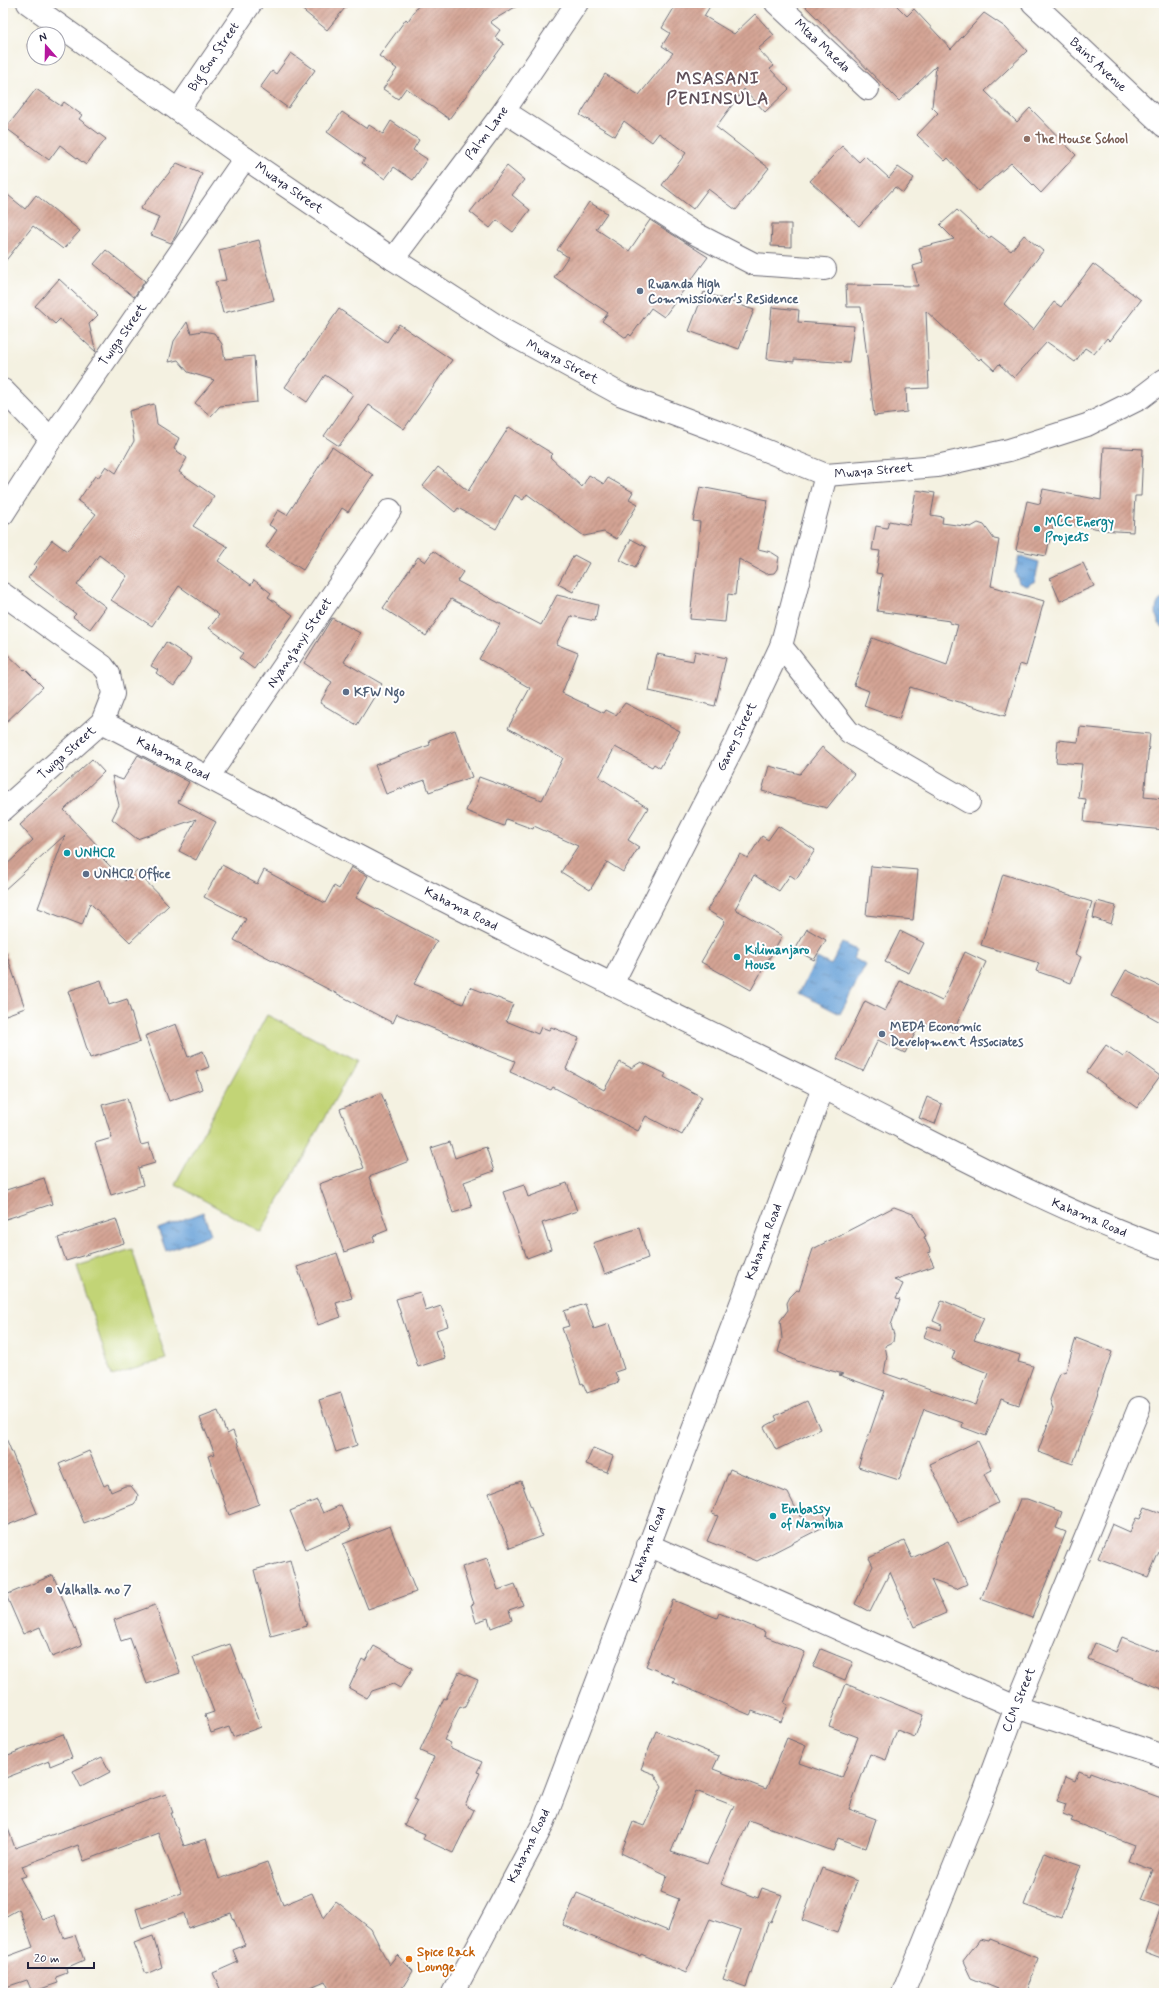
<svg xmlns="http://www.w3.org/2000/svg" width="1167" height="1996" viewBox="0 0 1167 1996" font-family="Mynerve,sans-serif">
<defs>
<pattern id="water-ripples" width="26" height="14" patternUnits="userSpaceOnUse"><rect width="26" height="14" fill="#69a2d8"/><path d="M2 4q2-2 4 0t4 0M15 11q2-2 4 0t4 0" fill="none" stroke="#5684b0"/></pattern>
<pattern id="building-hatch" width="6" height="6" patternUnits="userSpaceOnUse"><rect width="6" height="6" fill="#d4a494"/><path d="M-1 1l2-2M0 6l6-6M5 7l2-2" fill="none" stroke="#ac857a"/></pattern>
</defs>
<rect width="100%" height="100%" fill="#fff"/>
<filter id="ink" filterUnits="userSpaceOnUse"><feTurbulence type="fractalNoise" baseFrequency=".025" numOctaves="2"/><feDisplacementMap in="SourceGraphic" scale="8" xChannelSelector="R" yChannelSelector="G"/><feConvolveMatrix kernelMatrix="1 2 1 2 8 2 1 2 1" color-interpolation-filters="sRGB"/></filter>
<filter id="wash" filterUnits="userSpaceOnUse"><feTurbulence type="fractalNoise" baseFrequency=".012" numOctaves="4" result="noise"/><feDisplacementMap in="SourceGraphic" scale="16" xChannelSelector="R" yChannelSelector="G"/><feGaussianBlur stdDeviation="0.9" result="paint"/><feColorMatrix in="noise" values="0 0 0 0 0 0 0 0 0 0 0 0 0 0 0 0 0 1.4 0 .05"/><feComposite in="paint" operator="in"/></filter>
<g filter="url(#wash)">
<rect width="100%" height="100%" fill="#f4f1e1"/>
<!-- grass -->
<g fill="#c2d476" stroke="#727b58">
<path d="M267 1015 357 1060 261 1232 175 1184Z"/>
<path d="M132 1249 166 1359 112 1376 77 1266Z"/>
</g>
<!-- water -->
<g fill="url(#water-ripples)" stroke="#46628a">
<path d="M1019 556 1039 562 1035 581 1026 586 1019 583 1015 572Z"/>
<path d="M1164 598V629C1155 624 1152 601 1164 598Z"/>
<path d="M843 943 857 950 853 958 866 965 840 1014 799 993 817 958 831 965Z"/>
<path d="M203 1212 211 1234 166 1251 158 1229Z"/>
</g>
<g id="blocks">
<!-- building -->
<g fill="url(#building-hatch)" fill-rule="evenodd">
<path d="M294 3H349L327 30Z"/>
<path d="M420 3H522L490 22 500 30 495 37 504 44 449 119 406 88 398 99 383 89 397 69 379 56 406 19 408 21Z"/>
<path d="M677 3H712L704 16 734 34 755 14 774 35 758 49 774 66 770 69 789 89 765 112 744 89 716 127 769 168 736 210 708 189 693 209 662 185 686 153 659 133 652 142 624 121 615 136 580 115 605 74 639 95 673 53 662 46 670 33 662 28Z"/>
<path d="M802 3H894L907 16 914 9 951 49 984 13 1005 27 1027 51 985 91 1017 122 1030 108 1076 155 1041 193 1011 163 978 191 948 158 945 161 917 135 938 113 932 107 936 66 899 101Z"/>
<path d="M39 26 50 34H34V49L27 45Z"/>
<path d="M291 53 315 70 288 108 260 88 272 71 276 74Z"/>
<path d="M36 89 61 106 64 102 82 115 79 119 106 139 86 165 60 145 49 160 6 128Z"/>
<path d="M342 112 367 129 369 125 383 134 391 121 419 140 413 150 427 159 413 180 394 167 385 179 362 163 365 159 327 132Z"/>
<path d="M842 146 859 162 865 156 889 178 898 167 914 178 903 193 895 187 859 226 810 181Z"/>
<path d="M177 163 202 174 176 235 171 243 151 235 159 217 140 209Z"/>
<path d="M507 166 524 180 512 195 530 210 513 232 497 220 490 228 470 212Z"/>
<path d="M3 191 25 209 36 195 80 231 63 249 33 226 3 264Z"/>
<path d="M589 202 607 213 596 229 629 251 650 220 708 257 664 317 651 308 631 336 629 334 626 338 602 321 608 313 554 277 568 257 557 250Z"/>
<path d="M957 210 989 239 991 236 1011 251 1024 235 1043 251 1004 304 1033 330 1054 302 1061 307 1093 264 1141 300 1110 341 1107 338 1094 354 1085 348 1075 362 1047 342 1014 378 999 364 994 370 981 358 979 360 926 311 929 388 906 389 907 412 874 416 861 307H847L846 285 918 286 913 266 923 263 919 248 954 239 940 225Z"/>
<path d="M772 224H791V247L771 246Z"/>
<path d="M259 240 274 300 223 313 215 282 226 280 219 250Z"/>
<path d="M106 250 145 281 134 297 94 264Z"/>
<path d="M59 279 98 315 89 324 96 352 60 319 55 324 35 306Z"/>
<path d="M704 292 754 310 739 349 689 331Z"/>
<path d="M772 307 799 310 798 322 854 326 849 363 794 359V362L767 359Z"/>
<path d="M339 309 387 342 399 324 452 360 404 429 369 405 339 446 324 436 353 394 325 375 307 402 285 387Z"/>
<path d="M187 322 191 333 202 331 214 333 222 344 225 359 254 356 257 402 220 406 211 416 195 403 214 380 188 372 178 360 169 362 174 341Z"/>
<path d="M154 404 157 424 179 438 174 449 187 458 179 472 214 496 193 526 228 547 218 561 251 585 254 580 271 593 268 597 293 615 254 669 239 658 243 653 209 628 219 615 179 586 152 626 111 600 127 576 99 555 77 585 106 607 90 629 73 617 76 614 28 578 36 567 34 565 52 540 67 551 96 514 78 501 95 476 98 478 106 466 116 473 134 441 129 411Z"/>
<path d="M509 427 553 454 550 457 582 487 589 475 604 484 608 478 633 492 629 499 638 504 617 539 604 532 584 536 527 494 523 500 515 495 496 529 458 508 455 512 423 486 438 467 468 491Z"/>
<path d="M332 447 373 475 348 512 342 508 303 570 266 547 277 530 269 525 278 510 287 515Z"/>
<path d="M1104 447 1143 449 1141 496H1135L1133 532 1100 530V529L1054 521 1046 556 1016 550 1027 501 1040 504 1043 489 1101 500Z"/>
<path d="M700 487 768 500 758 549 771 552 779 557 777 569 774 573 766 574 739 559 735 595 728 594 725 622 690 619 700 522 693 521Z"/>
<path d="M916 490 935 493 931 515 943 517 942 523 971 527 978 523 984 525 994 539 999 540 991 586 1044 601 1026 666 1020 664 1005 716 910 687 899 719 864 706 869 691 854 685 872 638 947 665 958 625 950 623V621L877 611 882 574 876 573 880 551 872 550 876 526 887 528 889 521 910 525Z"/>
<path d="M631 539 646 547 635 568 620 560Z"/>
<path d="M433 551 463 572 457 581 541 625 557 595 598 605 595 621 571 616 556 644 578 653 562 693 604 713 606 710 616 715 625 703 680 731 660 768 654 764 652 767 615 747 599 777 648 808 628 840 639 847 623 872 607 862 590 890 561 872 578 846 534 826 533 829 506 819 504 826 466 811 479 777 542 800 563 758 508 728 530 688 479 659 500 624 451 599 426 636 383 608 418 557 425 562Z"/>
<path d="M574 555 589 563 573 592 558 584Z"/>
<path d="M1083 563 1094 586 1060 601 1050 578Z"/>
<path d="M332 618 360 633 344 662 382 684 357 725 320 703 332 682 304 663Z"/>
<path d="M166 642 192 659 174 686 156 673 158 670 151 666Z"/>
<path d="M3 650 24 670 25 669 43 687 3 725Z"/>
<path d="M695 651 726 658 715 706 649 691 657 654 693 661Z"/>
<path d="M1080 727 1150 734 1144 797 1164 799V830L1084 822 1086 799 1078 798 1082 764 1056 762 1058 740 1078 742Z"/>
<path d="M455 730 472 777 429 792 425 780 386 794 375 765 430 745 429 740Z"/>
<path d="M822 747 854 774 827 808 762 791 769 766 800 774Z"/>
<path d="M138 755 189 782 178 802 216 822 196 860 179 851 196 819 137 839 112 819 119 805 112 776 123 780Z"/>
<path d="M92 759 104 772 64 810 98 846 94 850 125 881 136 871 169 905 130 942 90 903 82 925 38 908 65 835 3 891V868L33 840 20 825Z"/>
<path d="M778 826 815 850 796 879 790 875 779 891 754 875 735 909 782 936 751 990 701 962 725 921 707 910 740 854 748 858 762 836 768 840Z"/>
<path d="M222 865 257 884 264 870 325 903 334 886 339 889 351 867 368 876 356 898 437 941 414 984 463 1004 470 987 513 1004 506 1021 538 1034 541 1027 549 1030 551 1027 579 1038 566 1069 604 1090 620 1062 631 1068 641 1062 666 1074 664 1077 702 1097 682 1135 646 1116 638 1131 553 1087 551 1090 510 1072 515 1061 397 1014 393 1023 234 940 246 919 204 897Z"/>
<path d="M871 866 918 870 913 920 866 915Z"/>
<path d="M1003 874 1092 902 1075 954 1081 957 1071 983 1036 971 1039 963 981 945Z"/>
<path d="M1097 901 1116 906 1111 924 1093 918Z"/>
<path d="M807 929 826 940 814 960 795 950Z"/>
<path d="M900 931 924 943 909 973 885 962Z"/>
<path d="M965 952 986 962 953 1032 936 1023 933 1028 921 1022 905 1053 878 1040 863 1071 837 1059 865 1001 885 1011 900 981 942 1001Z"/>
<path d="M6 953 25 1008 3 1016V954Z"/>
<path d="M1126 970 1164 988V1024L1112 995Z"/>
<path d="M101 980 109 1005 127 999 140 1042 90 1058 68 991Z"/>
<path d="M176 1024 188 1057 203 1051 209 1067 196 1072 202 1089 169 1101 145 1036Z"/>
<path d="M1106 1045 1123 1057 1127 1052 1160 1076 1137 1108 1087 1072Z"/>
<path d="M381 1093 409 1161 369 1177 388 1230 373 1236 375 1241 344 1252 319 1184 364 1168 340 1109Z"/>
<path d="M927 1097 942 1104 935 1124 919 1118Z"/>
<path d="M127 1098 141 1145 149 1143 155 1163 138 1168 143 1185 111 1195 95 1143 112 1138 102 1105Z"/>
<path d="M450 1142 455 1158 486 1147 494 1171 464 1182 472 1207 453 1213 431 1148Z"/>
<path d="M44 1178 52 1204 3 1220V1191Z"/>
<path d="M567 1183 577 1211 542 1223 551 1249 527 1258 503 1192 524 1185 528 1197Z"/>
<path d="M894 1207 913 1214 926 1236 924 1237 931 1252 928 1253 934 1266 894 1280 903 1284 896 1299 900 1300 891 1325 894 1335 893 1342 885 1346 887 1356 884 1373 976 1405 988 1373 952 1359 955 1351 924 1337 928 1326 941 1330 942 1325 933 1321 942 1300 984 1318 974 1340 1020 1355 1018 1362 1033 1366 1019 1405 1001 1399 986 1436 962 1427 963 1423 924 1409 899 1480 858 1467 884 1391 839 1375 843 1374 797 1361 778 1352 782 1338 780 1321 788 1310 787 1303 790 1297 797 1290 799 1291 813 1249Z"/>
<path d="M116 1219 124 1243 66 1261 58 1238Z"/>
<path d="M639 1228 648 1258 605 1274 593 1243Z"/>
<path d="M337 1253 352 1298 336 1303 341 1317 318 1325 297 1267Z"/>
<path d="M420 1292 426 1311 441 1306 448 1326 436 1330 445 1358 418 1367 396 1299Z"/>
<path d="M585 1304 594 1329 609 1324 624 1369 615 1372 619 1382 587 1393 583 1383 581 1384 562 1328 569 1326 564 1311Z"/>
<path d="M1076 1338 1112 1352 1073 1464 1038 1452 1053 1409 1050 1400 1060 1373 1066 1371Z"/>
<path d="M341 1393 357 1445 336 1452 319 1400Z"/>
<path d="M807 1401 820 1429 776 1450 764 1427 777 1420 775 1416Z"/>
<path d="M218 1411 227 1434 233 1431 259 1504 229 1515 208 1456 215 1454 200 1418Z"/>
<path d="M3 1431 37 1513 3 1527Z"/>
<path d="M978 1441 992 1470 984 1474 998 1503 958 1523 930 1464Z"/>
<path d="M593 1448 613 1456 607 1472 586 1464Z"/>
<path d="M89 1451 104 1486 108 1484 111 1492 125 1486H131L138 1495 137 1500 134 1504 84 1523 59 1464Z"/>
<path d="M730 1469 788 1493 800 1517 821 1507 829 1524 757 1561 707 1541 718 1516 712 1514Z"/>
<path d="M521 1481 542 1536 510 1548 489 1493Z"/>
<path d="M1020 1499H1027L1062 1512 1056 1528 1066 1532 1032 1618 981 1599Z"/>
<path d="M317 1500 323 1513 341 1505 351 1529 306 1549 290 1511Z"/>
<path d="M1145 1507 1164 1514V1554L1159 1552 1148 1577 1098 1558 1112 1524 1130 1532 1136 1518 1140 1519Z"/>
<path d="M390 1526 416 1592 368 1609 343 1544Z"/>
<path d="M904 1541 912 1558 948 1541 967 1584 956 1589 931 1580 946 1613 914 1627 890 1572 870 1612 855 1604 873 1566 869 1558Z"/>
<path d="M487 1558 498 1590 515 1584 523 1605 509 1610 512 1620 491 1628 488 1618 476 1622 471 1605 474 1604 462 1567Z"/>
<path d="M290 1560 307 1626 271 1636 254 1570Z"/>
<path d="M53 1575 82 1645 52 1657 40 1627 23 1634 6 1595Z"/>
<path d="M673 1600 717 1618 719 1613 749 1625 765 1632 764 1636 805 1652 784 1703 788 1705 781 1722 752 1711 750 1715 673 1682 675 1678 646 1666Z"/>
<path d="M155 1605 180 1673 147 1684 130 1638 121 1641 114 1620Z"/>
<path d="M1122 1637 1164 1654V1690L1088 1660 1095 1643 1116 1652Z"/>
<path d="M230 1644 261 1727 233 1737 229 1727 211 1733 205 1715 214 1712 193 1657Z"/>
<path d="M374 1646 413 1668 400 1688 393 1684 372 1691 367 1698 349 1688 362 1659 365 1661Z"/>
<path d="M821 1649 853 1662 845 1680 813 1667Z"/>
<path d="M459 1672 478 1680 464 1708 460 1706 444 1740 451 1743 449 1747 482 1762 477 1772 480 1773 465 1805 474 1810 453 1853 423 1839 425 1834 404 1825 417 1800 414 1799 434 1757 420 1751 444 1698 446 1699Z"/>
<path d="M846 1684 923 1715 915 1737 897 1730 886 1760 870 1754 849 1809 876 1819 866 1848 838 1838 833 1851 749 1820 721 1884 758 1898 762 1888 782 1895 771 1922 769 1921 746 1987 723 1979 741 1930 710 1919 686 1973 641 1954 640 1956 563 1925 577 1893 668 1931 679 1899 661 1892 667 1875 621 1853 633 1822 644 1826 662 1786 654 1774 641 1769 656 1731 719 1756 713 1769 766 1789 787 1738 806 1746 799 1763 842 1778 858 1737 829 1726ZM696 1791 734 1806 707 1864 671 1852Z"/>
<path d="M63 1734 72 1757 50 1766 49 1761 3 1779V1757Z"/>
<path d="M102 1757 110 1772 81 1787 73 1771Z"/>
<path d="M1079 1771 1089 1775 1090 1772 1164 1799V1959L1145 1952 1161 1907 1141 1900 1153 1870 1128 1861 1134 1845 1071 1821 1073 1818 1063 1814 1066 1804 1057 1801 1066 1777 1075 1781Z"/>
<path d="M166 1794 173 1813H171L184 1846 206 1839 219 1879 267 1862 283 1905 312 1893 323 1918 336 1901 371 1929 389 1965 397 1955 413 1971 399 1993H331L325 1981 297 1993H222L213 1973 238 1962 233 1950 245 1945 231 1913 188 1928 184 1913 142 1929 136 1909 182 1893 158 1833 84 1861 78 1845 22 1866 26 1876 20 1878 43 1920 55 1915 64 1938 75 1935 84 1960 66 1968 67 1973 56 1977 58 1983 32 1992 27 1980 3 1988V1958L33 1947 19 1909 3 1918V1820H5L15 1848Z"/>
<path d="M1044 1852 1081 1865 1061 1918 1024 1905Z"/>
<path d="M822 1868 857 1881 837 1933 802 1920Z"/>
<path d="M153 1936 162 1967 146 1974 134 1943Z"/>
<path d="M980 1939 989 1941 990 1939 1038 1958 1027 1993H997L998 1989 971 1978 963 1961Z"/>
</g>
</g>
</g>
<g filter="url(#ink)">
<use href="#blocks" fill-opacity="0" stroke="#6c6a75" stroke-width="1"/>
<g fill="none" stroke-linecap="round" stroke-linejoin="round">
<!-- minor casing -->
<g stroke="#6c6a75" stroke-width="24">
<g id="minor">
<path d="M776 3 868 89"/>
<path d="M1033 3 1164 126"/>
<path d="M178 110 251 3"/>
<path d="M504 111 692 232 754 264 825 269"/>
<path d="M393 259 504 111 577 3"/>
<path d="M3 390 51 439"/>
<path d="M3 514 51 439 245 158"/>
<path d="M3 594 103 666 109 674 113 694 102 722 3 810"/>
<path d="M781 646 849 732 969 802"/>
<path d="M102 722C217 781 330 843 445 901 567 963 691 1023 814 1083 930 1140 1042 1204 1164 1248"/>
<path d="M209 776 390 510"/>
<path d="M612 984 737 739 781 646 826 475"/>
<path d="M648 1545 1016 1707 1164 1756"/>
<path d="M453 1993 543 1824 823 1088"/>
<path d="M903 1993 984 1793 1016 1707 1139 1408"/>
</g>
</g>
<!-- tertiary casing -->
<g stroke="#6c6a75" stroke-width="24">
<path id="tertiary" d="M28 3 245 158 393 259 505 331 622 395 723 433 826 475 937 466 1009 450 1087 425 1139 399 1164 380"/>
</g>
<!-- minor -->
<use href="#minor" stroke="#fff" stroke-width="22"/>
<!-- tertiary -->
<use href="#tertiary" stroke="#fff" stroke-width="22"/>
</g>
</g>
<!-- markers -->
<circle fill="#8d6e63" stroke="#fff" stroke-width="1.5" cx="1027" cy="139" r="4"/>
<g fill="#5c6f8a" stroke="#fff" stroke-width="1.5">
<circle cx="640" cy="291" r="4"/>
<circle cx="346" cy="692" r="4"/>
<circle cx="86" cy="874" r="4"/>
<circle cx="882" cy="1034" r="4"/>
<circle cx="49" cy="1590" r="4"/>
</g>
<g fill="#0f9aa8" stroke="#fff" stroke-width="1.5">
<circle cx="1037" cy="529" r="4"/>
<circle cx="67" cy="853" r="4"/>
<circle cx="737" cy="957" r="4"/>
<circle cx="773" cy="1516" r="4"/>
</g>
<circle fill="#e8710a" stroke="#fff" stroke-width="1.5" cx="409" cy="1959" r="4"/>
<g text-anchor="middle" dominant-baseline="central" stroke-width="4" stroke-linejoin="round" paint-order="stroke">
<!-- street labels -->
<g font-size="13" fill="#22223b" stroke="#fff">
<text transform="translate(822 46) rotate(43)">Mtaa Maeda</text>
<text transform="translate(214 57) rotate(-56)">Big Bon Street</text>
<text transform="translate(1098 65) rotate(43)">Bains Avenue</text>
<text transform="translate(487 133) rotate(-53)">Palm Lane</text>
<text transform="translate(289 188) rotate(35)">Mwaya Street</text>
<text transform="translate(123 335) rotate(-55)">Twiga Street</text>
<text transform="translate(562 362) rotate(28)">Mwaya Street</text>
<text transform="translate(874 471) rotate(-5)">Mwaya Street</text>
<text transform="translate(300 643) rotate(-56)">Nyang'anyi Street</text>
<text transform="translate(737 737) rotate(-64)">Ganey Street</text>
<text transform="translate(67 753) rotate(-42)">Twiga Street</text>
<text transform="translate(173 759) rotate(27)">Kahama Road</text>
<text transform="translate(461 909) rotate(27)">Kahama Road</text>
<text transform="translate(1089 1218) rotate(23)">Kahama Road</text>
<text transform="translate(764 1242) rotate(-69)">Kahama Road</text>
<text transform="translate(648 1545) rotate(-69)">Kahama Road</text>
<text transform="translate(1019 1700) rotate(-68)">CCM Street</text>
<text transform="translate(529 1846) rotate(-64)">Kahama Road</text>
</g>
<!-- education labels -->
<g font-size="13" font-weight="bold" fill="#785e54" stroke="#fff" text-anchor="start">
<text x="1035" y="139">The House School</text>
</g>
<!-- service labels -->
<g font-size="13" font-weight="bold" fill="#4e5e75" stroke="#fff" text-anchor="start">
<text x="648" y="284">Rwanda High<tspan x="648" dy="15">Commissioner's Residence</tspan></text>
<text x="354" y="692">KFW Ngo</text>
<text x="94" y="874">UNHCR Office</text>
<text x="890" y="1027">MEDA Economic<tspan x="890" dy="15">Development Associates</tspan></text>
<text x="57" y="1590">Valhalla no 7</text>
</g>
<!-- culture labels -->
<g font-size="13" font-weight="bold" fill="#0d838f" stroke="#fff" text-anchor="start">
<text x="1045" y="522">MCC Energy<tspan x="1045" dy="15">Projects</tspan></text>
<text x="75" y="853">UNHCR</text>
<text x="745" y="950">Kilimanjaro<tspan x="745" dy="15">House</tspan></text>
<text x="781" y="1509">Embassy<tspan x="781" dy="15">of Namibia</tspan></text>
</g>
<!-- food labels -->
<g font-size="13" font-weight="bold" fill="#c56008" stroke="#fff" text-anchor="start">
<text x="417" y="1952">Spice Rack<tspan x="417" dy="15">Lounge</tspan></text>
</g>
<!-- district labels -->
<g font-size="17" font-weight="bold" letter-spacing="1" fill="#60505a" stroke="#fff">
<text x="718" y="79">MSASANI<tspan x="718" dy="20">PENINSULA</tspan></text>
</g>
</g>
<!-- margin -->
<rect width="1167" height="1996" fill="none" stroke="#fff" stroke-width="16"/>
<!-- north arrow -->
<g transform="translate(46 46) rotate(340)"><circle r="19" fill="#ffffff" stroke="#a7a7b1"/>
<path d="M0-3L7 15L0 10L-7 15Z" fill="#b5179e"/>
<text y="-6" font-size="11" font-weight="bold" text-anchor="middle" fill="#22223b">N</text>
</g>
<!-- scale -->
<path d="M28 1962v6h66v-6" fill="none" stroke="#22223b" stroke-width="2"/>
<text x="34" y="1962" font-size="12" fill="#22223b" stroke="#ffffff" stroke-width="3" paint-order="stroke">20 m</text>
</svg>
